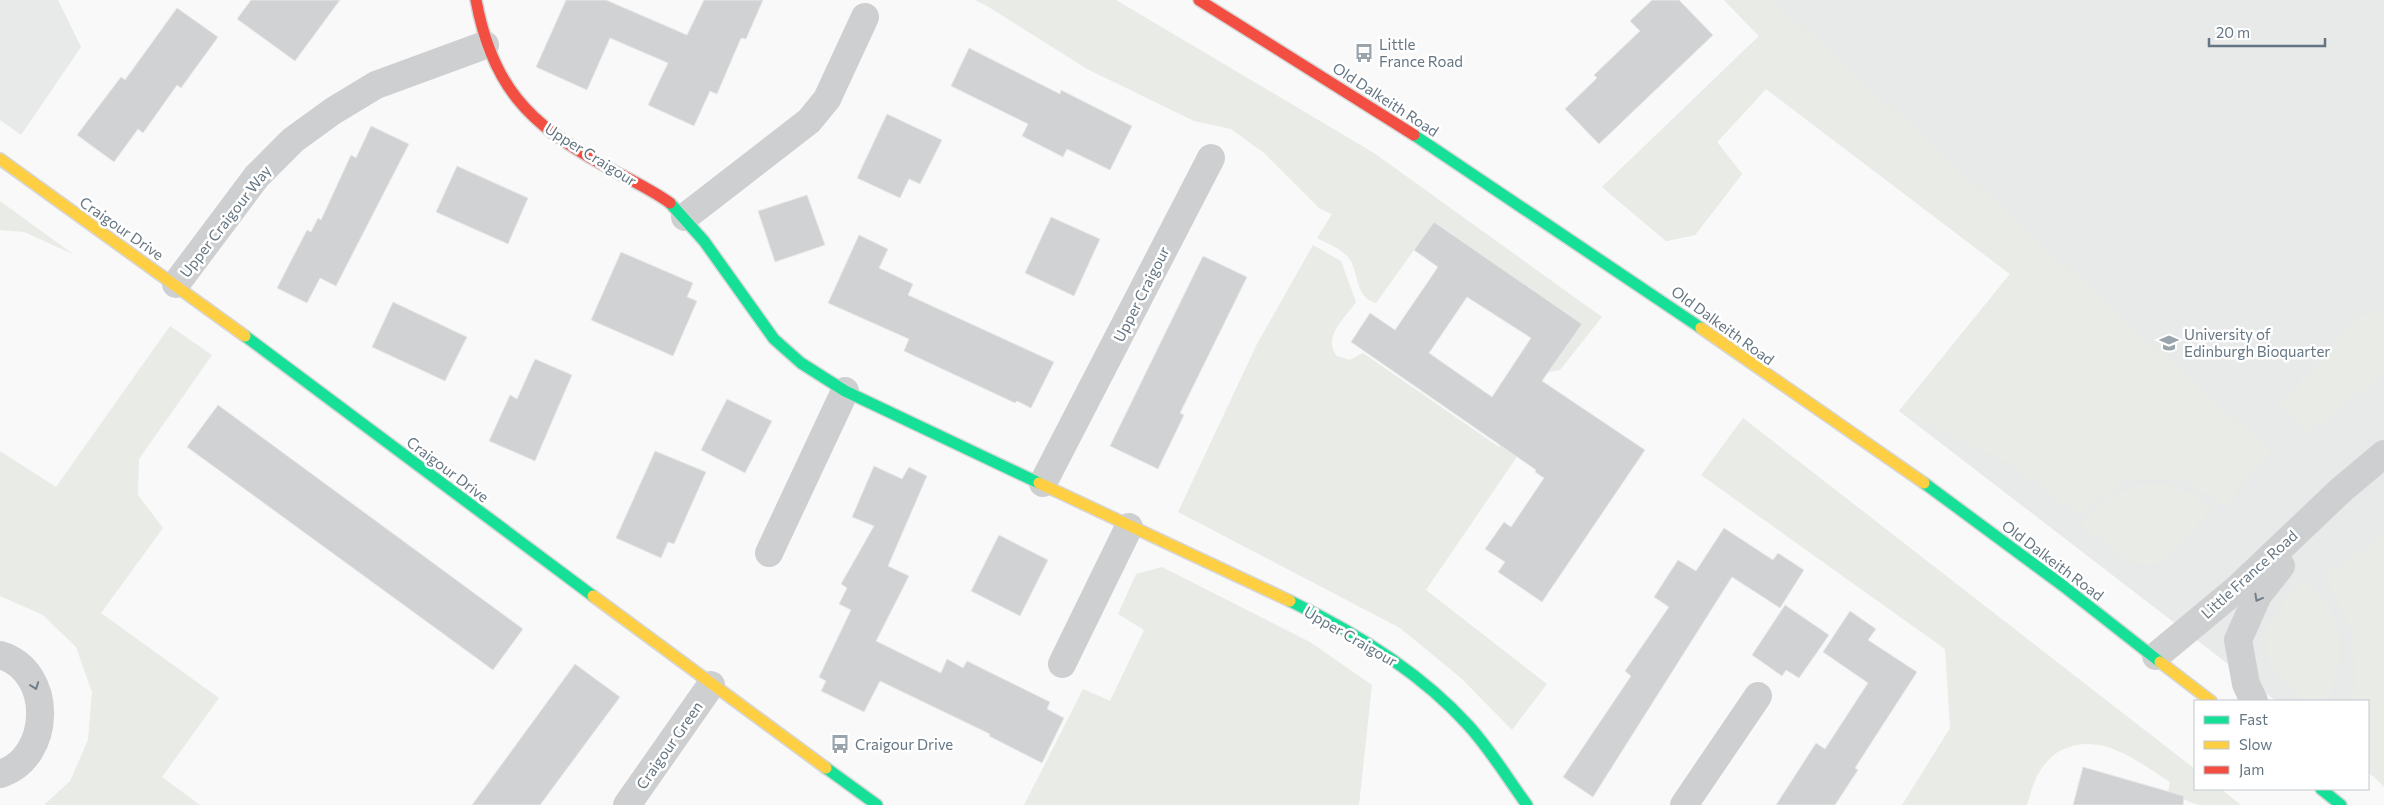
<svg xmlns="http://www.w3.org/2000/svg" width="2384" height="805" viewBox="0 0 2384 805" font-family="Commissioner,sans-serif">
<rect width="100%" height="100%" fill="#f9f9f9"/>
<!-- built -->
<g fill="#e8e9e9">
<path d="M0 0H58L81 47 21 135 0 120Z"/>
<path d="M1724 0H2384V760L2372 776 2368 772V701H2276L1899 411 2010 274 1766 89 1717 142 1742 174 1695 235 1666 241 1602 187 1759 36Z"/>
</g>
<!-- green -->
<g fill="#e8ebe6">
<path d="M975 0H1116L1374 153 1602 317 1560 370 1548 372 1581 323 1434 222 1376 303C1353 297 1360 269 1347 256 1340 248 1326 243 1317 238L1332 214 1320 209 1264 153 1231 129 1194 121 1087 69 987 6Z"/>
<path d="M1724 0H1773L2272 453 2224 505 2182 480 2126 479 2079 516 2012 465 1899 411 2010 274 1766 89 1717 142 1742 174 1695 235 1666 241 1602 187 1759 36Z"/>
<path d="M0 201 73 254 24 232 0 230Z"/>
<path d="M1313 245 1341 261 1356 302C1345 318 1322 337 1337 356L1350 360 1363 353 1499 447 1538 393 1553 404 1426 590 1547 684 1512 730 1461 678 1400 628 1178 512 1257 344Z"/>
<path d="M2384 309V372L2307 434 2277 404 2362 316Z"/>
<path d="M170 326 212 355 139 459 138 495 163 528 101 613 219 698 162 777 200 805H44L70 781 88 740 92 692 76 647 43 615 0 596V451L56 487Z"/>
<path d="M1743 418 2195 769V789H2221L2241 805H2198L2168 793 2170 782C2138 762 2103 732 2064 749 2053 753 2043 765 2037 776 2033 784 2030 795 2027 805H1902L1950 728 1945 649 1701 475Z"/>
<path d="M2143 484C2173 484 2188 489 2213 507L2164 562 2148 565 2130 561 2080 525C2100 501 2113 493 2143 484Z"/>
<path d="M2384 534V787L2368 771V701H2345L2354 689 2353 633 2324 577Z"/>
<path d="M1162 567 1310 642 1372 685 1359 805H1024L1083 689 1110 701 1144 630 1118 614 1136 574Z"/>
<path d="M2302 578C2308 584 2316 590 2322 597 2347 629 2343 667 2328 701H2301L2267 659 2265 629Z"/>
</g>
<!-- building -->
<g fill="#d0d2d3" stroke="#e8e8e8" fill-rule="evenodd">
<path d="M251 0H340L295 61 237 19Z"/>
<path d="M566 0H606L687 35 704 0H763L746 39 741 38 717 94 710 91 694 126 648 105 668 63 610 38 587 90 536 67Z"/>
<path d="M1652 0H1679L1713 35 1599 144 1565 109 1597 78 1594 75 1640 31 1630 21Z"/>
<path d="M177 8 218 37 181 88 177 85 143 133 138 129 114 162 77 135 121 77 125 80Z"/>
<path d="M969 48 1060 94 1061 90 1132 126 1110 170 1067 149 1063 157 1022 136 1028 124 951 86Z"/>
<path d="M887 114 942 140 920 184 909 179 900 198 857 178Z"/>
<path d="M371 126 409 144 336 286 320 278 307 303 277 288 307 230 311 232 318 218 321 220 351 155 356 158Z"/>
<path d="M457 166 528 198 508 244 436 212Z"/>
<path d="M807 195 825 245 775 262 758 211Z"/>
<path d="M1051 217 1100 239 1074 296 1025 273Z"/>
<path d="M1434 222 1582 324 1542 381 1645 450 1542 602 1498 572 1505 562 1485 549 1504 522 1511 527 1544 478 1535 472 1536 470 1351 342 1370 313 1395 330 1438 267 1414 250ZM1467 297 1531 338 1492 397 1429 353Z"/>
<path d="M859 235 888 249 879 268 913 284 908 295 1054 362 1031 408 1017 401 1015 403 904 351 909 339 828 303Z"/>
<path d="M621 252 693 283 687 297 697 301 673 356 591 320Z"/>
<path d="M1203 256 1247 277 1180 413 1184 415 1158 469 1110 446Z"/>
<path d="M393 302 467 337 445 381 372 347Z"/>
<path d="M535 359 572 375 535 461 489 441 510 395 517 399Z"/>
<path d="M727 399 772 421 745 473 701 450Z"/>
<path d="M218 405 523 629 493 670 187 447Z"/>
<path d="M655 451 706 472 674 544 668 542 661 558 616 538Z"/>
<path d="M874 466 902 479 909 467 927 476 888 566 909 576 876 641 941 673 947 659 963 668 967 661 1050 702 1047 709 1064 718 1042 763 989 736 990 734 880 681 864 712 821 691 826 681 819 677 851 610 839 604 847 588 841 584 874 526 852 517Z"/>
<path d="M1724 528 1773 560 1778 553 1804 570 1780 608 1732 577 1593 797 1563 777 1631 676 1625 671 1669 607 1654 597 1678 560 1696 571Z"/>
<path d="M999 535 1048 560 1020 616 971 591Z"/>
<path d="M1785 605 1829 635 1799 678 1786 670 1782 676 1752 655Z"/>
<path d="M1850 611 1876 629 1868 640 1917 672 1855 768 1858 770 1835 805H1776L1816 743 1825 749 1868 683 1823 652Z"/>
<path d="M575 664 620 697 540 805H472Z"/>
<path d="M2083 767 2184 796 2183 805H2073Z"/>
</g>
<g fill="none" stroke-linecap="round" stroke-linejoin="round">
<!-- fast casing -->
<g stroke="#d5d6d7" stroke-width="14">
<g id="fast">
<path d="M1414 135 1701 328"/>
<path d="M670 203 704 241 774 339 801 363 845 391 1039 483"/>
<path d="M245 336 593 596"/>
<path d="M1924 483 2062 585 2160 662"/>
<path d="M1290 601C1355 632 1419 671 1468 725 1490 749 1508 779 1527 805"/>
<path d="M826 768 877 805"/>
<path d="M2321 789 2341 805"/>
</g>
</g>
<!-- slow casing -->
<g stroke="#d5d6d7" stroke-width="14">
<g id="slow">
<path d="M0 159 245 336"/>
<path d="M1701 328 1924 483"/>
<path d="M1039 483 1290 601"/>
<path d="M593 596 826 768"/>
<path d="M2160 662 2211 701"/>
</g>
</g>
<!-- jam casing -->
<g stroke="#d5d6d7" stroke-width="14">
<g id="jam">
<path d="M476 0C492 86 528 123 603 165 626 178 649 188 670 203"/>
<path d="M1199 0 1414 135"/>
</g>
</g>
<!-- street -->
<g stroke="#cecfd0" stroke-width="28">
<path d="M685 217 809 121 827 99 865 17"/>
<path d="M176 284 257 176 293 140 333 111 376 85 485 45"/>
<path d="M1043 483 1211 158"/>
<path d="M769 553 845 391"/>
<path d="M0 655C55 671 52 758 0 774"/>
<path d="M2156 656 2238 588 2341 490 2384 454"/>
<path d="M1062 664 1129 527"/>
<path d="M2254 701 2246 684 2238 640 2258 595 2281 566"/>
<path d="M627 805 711 685"/>
<path d="M1684 805 1758 696"/>
</g>
<!-- fast -->
<use href="#fast" stroke="#16e098" stroke-width="11"/>
<!-- slow -->
<use href="#slow" stroke="#ffcf43" stroke-width="11"/>
<!-- jam -->
<use href="#jam" stroke="#f24e42" stroke-width="11"/>
</g>
<!-- one-way arrows -->
<defs><path id="oneway-chevron" d="M-2-3.5L2.5 0L-2 3.5" fill="none" stroke-width="1.6" stroke-linecap="round" stroke-linejoin="round" transform="scale(1.25)"/></defs>
<g stroke="#707f8b">
<use href="#oneway-chevron" transform="translate(2258 598) rotate(119)"/>
<use href="#oneway-chevron" transform="translate(35 686) rotate(70)"/>
</g>
<!-- icons -->
<defs>
<g id="bus-bare" transform="scale(1.5)"><path d="M-5-6H5V4H4V6H2V4H-2V6H-4V4H-5ZM-3.5-4V0h7V-4ZM-3.5 1.2v1.5H-2V1.2ZM2 1.2v1.5H3.5V1.2Z" fill="#99a4ac" stroke="#fff" stroke-width="2.5" paint-order="stroke"/></g>
<g id="university-bare" transform="scale(1.5)"><path d="M0-5L7-2L0 1L-7-2ZM-4 1L0 2.5L4 1V4Q0 6-4 4Z" fill="#99a4ac" stroke="#fff" stroke-width="2.5" paint-order="stroke"/></g>
</defs>
<g fill-rule="evenodd">
<use href="#bus-bare" x="1364" y="53"/>
<use href="#university-bare" x="2169" y="343"/>
<use href="#bus-bare" x="840" y="744"/>
</g>
<g text-anchor="middle" dominant-baseline="central" stroke-width="5" stroke-linejoin="round" paint-order="stroke">
<!-- poi labels -->
<g font-size="15" fill="#657683" stroke="#fff" text-anchor="start">
<text x="1379" y="44">Little<tspan x="1379" dy="17">France Road</tspan></text>
<text x="2184" y="334">University of<tspan x="2184" dy="17">Edinburgh Bioquarter</tspan></text>
<text x="855" y="744">Craigour Drive</text>
</g>
<!-- street labels -->
<g font-size="15" fill="#657683" stroke="#fff">
<text transform="translate(1386 99) rotate(33)">Old Dalkeith Road</text>
<text transform="translate(591 154) rotate(32)">Upper Craigour</text>
<text transform="translate(225 221) rotate(-52)">Upper Craigour Way</text>
<text transform="translate(122 228) rotate(35)">Craigour Drive</text>
<text transform="translate(1141 294) rotate(-63)">Upper Craigour</text>
<text transform="translate(1723 325) rotate(36)">Old Dalkeith Road</text>
<text transform="translate(448 469) rotate(37)">Craigour Drive</text>
<text transform="translate(2053 560) rotate(37)">Old Dalkeith Road</text>
<text transform="translate(2249 574) rotate(-42)">Little France Road</text>
<text transform="translate(1351 636) rotate(30)">Upper Craigour</text>
<text transform="translate(669 745) rotate(-55)">Craigour Green</text>
</g>
</g>
<!-- legend -->
<rect x="2194" y="700" width="175" height="90" fill="#ffffff" stroke="#c1c8cd"/>
<rect x="2204" y="716" width="25" height="8" fill="#16e098" stroke="#c1c8cd"/>
<text x="2239" y="725" font-size="15" fill="#657683">Fast</text>
<rect x="2204" y="741" width="25" height="8" fill="#ffcf43" stroke="#c1c8cd"/>
<text x="2239" y="750" font-size="15" fill="#657683">Slow</text>
<rect x="2204" y="766" width="25" height="8" fill="#f24e42" stroke="#c1c8cd"/>
<text x="2239" y="775" font-size="15" fill="#657683">Jam</text>
<!-- scale -->
<path d="M2209 38v8h116v-8" fill="none" stroke="#657683" stroke-width="2.5"/>
<text x="2216" y="38" font-size="15" fill="#657683" stroke="#ffffff" stroke-width="4" paint-order="stroke">20 m</text>
</svg>
